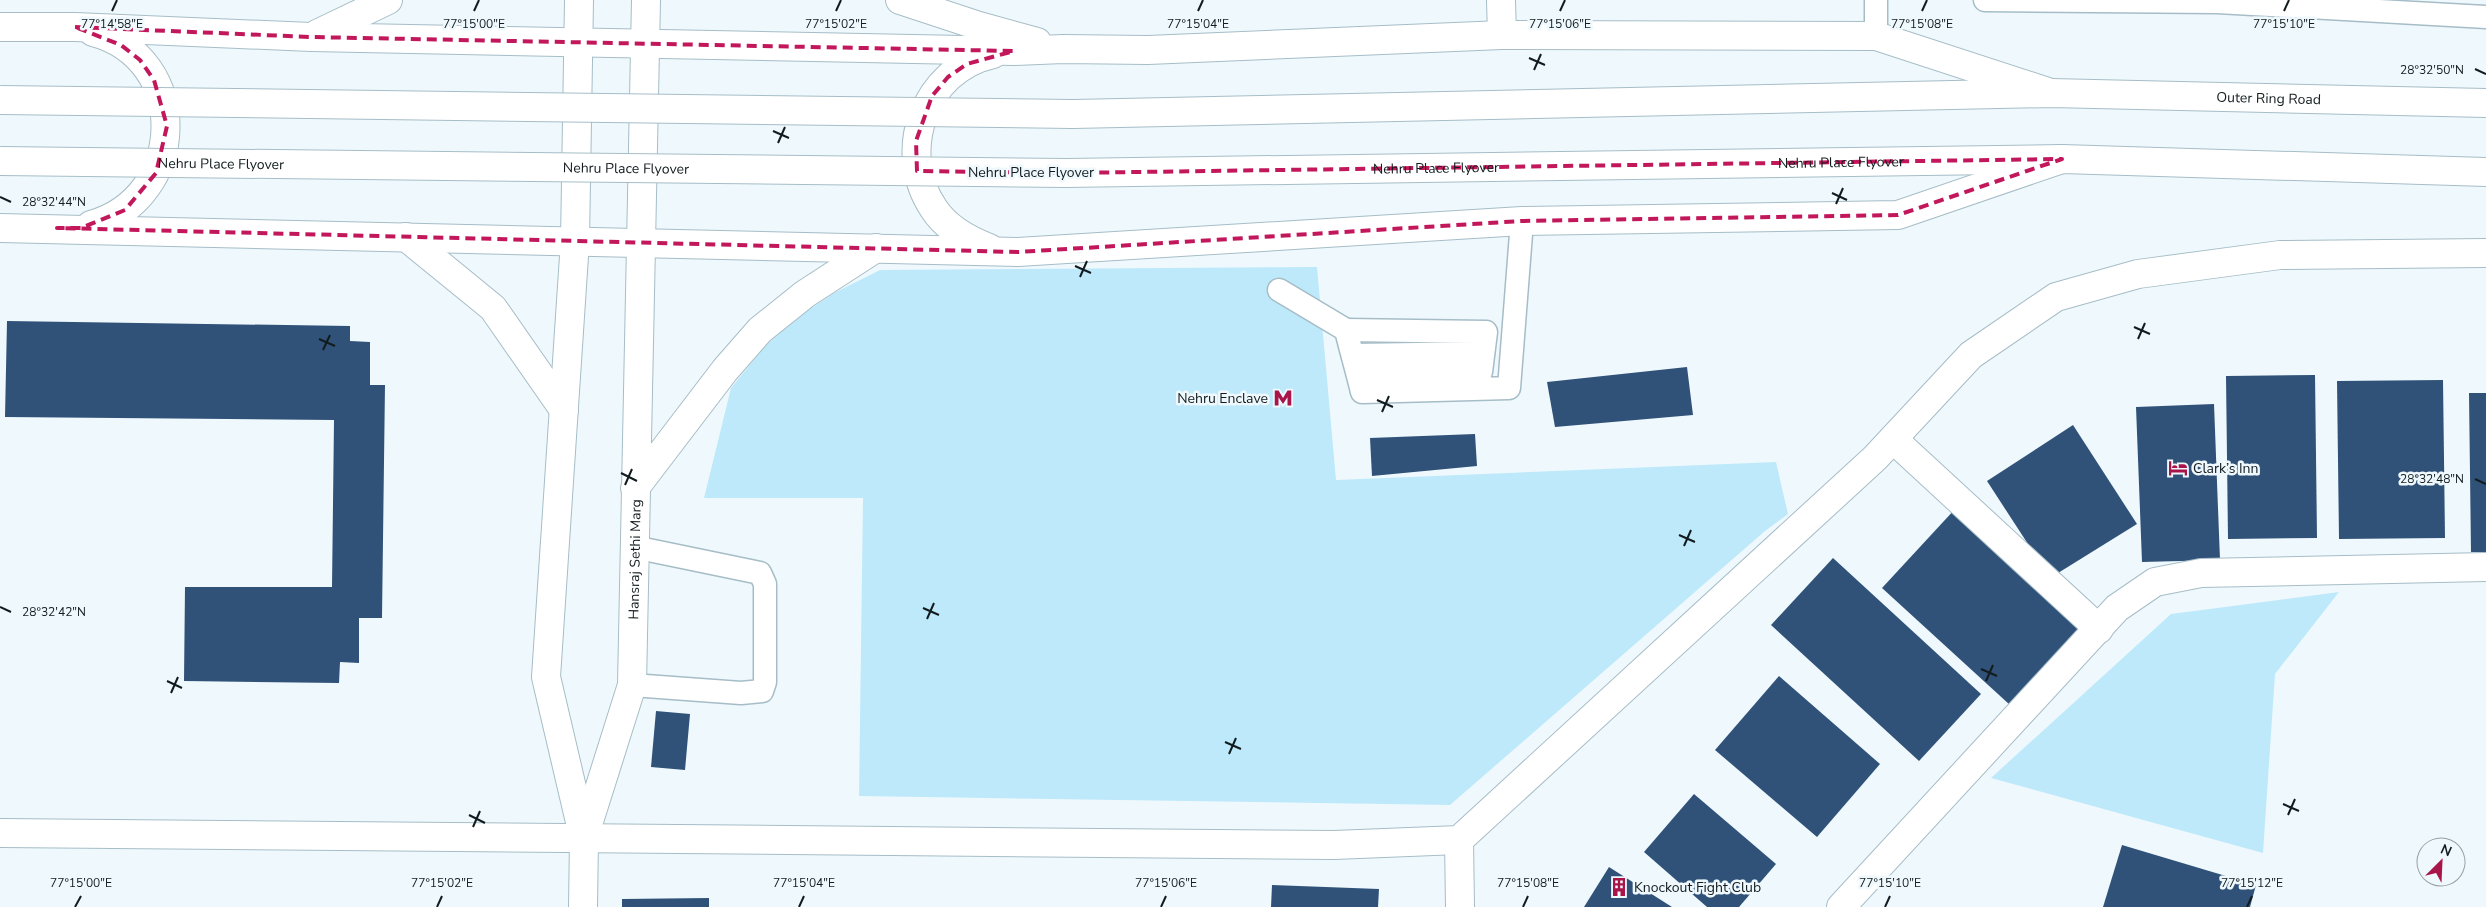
<svg xmlns="http://www.w3.org/2000/svg" width="2486" height="907" viewBox="0 0 2486 907" font-family="'Nunito Sans',sans-serif">
<rect width="100%" height="100%" fill="#eff9fd"/>
<!-- green -->
<g fill="#bee9fa">
<path d="M1317 267 1336 480 1776 462 1788 514 1765 531 1450 805 859 796 863 498H704L731 388 766 345 798 317 834 293 880 270Z"/>
<path d="M2339 592 2275 674 2263 853 1991 778 2171 614Z"/>
</g>
<!-- building -->
<g fill="#305279">
<path d="M7 321 350 326V341L370 342V385H385L382 618H359V663L340 662 339 683 184 681 185 587H332L334 420 5 417Z"/>
<path d="M1687 367 1693 415 1555 427 1547 382Z"/>
<path d="M2315 375 2317 538 2228 539 2226 376Z"/>
<path d="M2443 380 2445 538 2339 539 2337 381Z"/>
<path d="M2469 393H2486V552H2471Z"/>
<path d="M2214 404 2220 560 2142 562 2136 407Z"/>
<path d="M2073 425 2137 524 2050 578 1987 481Z"/>
<path d="M1475 434 1477 466 1372 476 1370 438Z"/>
<path d="M1956 508 2084 625 2010 705 1882 588Z"/>
<path d="M1833 558 1981 694 1919 761 1771 625Z"/>
<path d="M1779 676 1880 764 1817 837 1715 750Z"/>
<path d="M656 711 690 714 685 770 651 767Z"/>
<path d="M1694 794 1776 864 1739 907H1707L1644 852Z"/>
<path d="M2122 845 2256 885 2250 907H2103Z"/>
<path d="M1609 867 1672 907H1584Z"/>
<path d="M1272 885 1379 889 1378 907H1271Z"/>
<path d="M709 898V907H622V899Z"/>
</g>
<g fill="none" stroke-linecap="round" stroke-linejoin="round">
<!-- lane casing -->
<g stroke="#a6bdc7" stroke-width="25">
<g id="lane">
<path d="M1985 0 2217 2 2486 17"/>
<path d="M1876 36V0"/>
<path d="M1279 290 1346 330"/>
<path d="M1353 355 1483 353"/>
<path d="M1358 376 1481 372 1486 332 1346 330C1351 351 1357 371 1362 392L1509 388 1522 221"/>
<path d="M632 685 741 693 762 691 765 682V584L760 573 634 547"/>
</g>
</g>
<!-- street casing -->
<g stroke="#a6bdc7" stroke-width="30">
<g id="street">
<path d="M1501 0 1502 35"/>
<path d="M1893 439 2099 629"/>
<path d="M0 833 1334 845 1459 840 1875 458 1971 355 2056 297 2138 274 2280 255 2486 253"/>
<path d="M1459 840 1460 907"/>
<path d="M1841 907 2117 608 2155 582 2201 573 2486 567"/>
</g>
</g>
<!-- secondary casing -->
<g stroke="#a6bdc7" stroke-width="30">
<g id="secondary">
<path d="M579 0 575 241 546 677 584 839 583 907"/>
<path id="s1" d="M584 837 632 685 646 0"/>
</g>
</g>
<!-- primary casing -->
<g stroke="#a6bdc7" stroke-width="30">
<g id="primary">
<path d="M900 0 979 26 1037 42"/>
<path d="M0 27H75L311 37 1014 51 1063 49 1148 50 1502 35 1876 36 2051 93"/>
<path d="M317 34 388 0"/>
<path id="s2" d="M1073 114 2051 93 2486 103"/>
<path id="s3" d="M1066 173 2062 159 2486 172"/>
<path d="M91 225C188 198 192 58 93 32"/>
<path d="M0 228 1018 252 1522 221 1898 215 2062 159"/>
<path d="M406 237 493 308 564 410"/>
<path d="M989 248C968 240 947 229 934 209 895 152 924 69 993 54"/>
<path d="M635 488 725 370 760 330 805 294 876 248"/>
</g>
</g>
<!-- lane -->
<use href="#lane" stroke="#fff" stroke-width="22"/>
<!-- street -->
<use href="#street" stroke="#fff" stroke-width="28"/>
<!-- secondary -->
<use href="#secondary" stroke="#fff" stroke-width="28"/>
<!-- primary -->
<use href="#primary" stroke="#fff" stroke-width="28"/>
<!-- primary-bridge casing -->
<g stroke="#a6bdc7" stroke-width="30" stroke-linecap="butt">
<g id="primary-bridge">
<path d="M0 100 1073 114"/>
<path id="s4" d="M0 161 1066 173"/>
</g>
</g>
<!-- primary-bridge -->
<use href="#primary-bridge" stroke="#fff" stroke-width="28"/>
</g>
<!-- marked area -->
<path fill="none" stroke="#c2185b" stroke-width="4" stroke-dasharray="10 6" stroke-linejoin="round" d="M75 27 311 37 1014 51 967 64 948 77 932 96 916 141 917 171 1066 173 2062 159 1898 215 1522 221 1018 252 57 228H81L125 210 156 173 167 126 154 80 140 60 121 45Z"/>
<!-- ticks -->
<path fill="none" stroke="#121b1e" stroke-width="2" d="M112 11 117 0M474 11 479 0M836 11 841 0M1198 11 1203 0M1560 11 1565 0M1922 11 1927 0M2284 11 2289 0M1529 58 1545 65M2475 69 2486 74M1534 70 1541 54M773 131 789 138M778 143 785 127M1832 193 1847 200M0 197 11 202M1836 204 1843 188M1075 266 1091 273M1080 277 1087 261M2134 327 2150 334M319 339 335 346M2138 339 2145 323M323 350 330 335M1377 400 1393 407M1382 412 1389 396M621 473 637 481M2475 479 2486 484M625 485 632 469M1679 535 1695 542M1684 546 1691 530M0 607 11 612M923 608 939 615M927 619 934 603M1981 669 1997 676M167 681 182 688M1986 681 1993 665M171 693 178 677M1225 742 1241 749M1229 754 1236 738M2283 804 2299 811M469 815 485 823M2288 815 2295 799M473 827 480 811M75 907 81 896M437 907 442 896M799 907 804 896M1161 907 1166 896M1523 907 1528 896M1885 907 1890 896M2247 907 2252 896"/>
<!-- icons -->
<defs>
<g id="metro-bare" transform="scale(1.5)"><path d="M-5.5 5V-5H-3L0 0L3-5H5.5V5H3V-.5L0 4L-3-.5V5Z" fill="#a91549" stroke="#eff9fd" stroke-width="2.5" paint-order="stroke"/></g>
<g id="hotel-bare" transform="scale(1.5)"><path d="M-6-4.5h1.5V1H6V5H4.5V3h-9V5H-6ZM-4 0a1.8 1.8 0 1 1 3.6 0ZM.5 0V-2.5h3Q6-2.5 6 0Z" fill="#a91549" stroke="#eff9fd" stroke-width="2.5" paint-order="stroke"/></g>
<g id="building-bare" transform="scale(1.5)"><path d="M-4-6H4V6H1V3H-1V6H-4ZM-2.5-4.3h1.7v1.8h-1.7ZM.8-4.3h1.7v1.8H.8ZM-2.5-1h1.7V.8h-1.7ZM.8-1h1.7V.8H.8Z" fill="#a91549" stroke="#eff9fd" stroke-width="2.5" paint-order="stroke"/></g>
</defs>
<g fill-rule="evenodd">
<use href="#metro-bare" x="1283" y="398"/>
<use href="#hotel-bare" x="2178" y="468"/>
<use href="#building-bare" x="1619" y="887"/>
</g>
<g text-anchor="middle" dominant-baseline="central" stroke-width="5" stroke-linejoin="round" paint-order="stroke">
<!-- street labels -->
<g font-size="14" fill="#121b1e" stroke="#eff9fd">
<text stroke="none"><textPath href="#s2" startOffset="1196">Outer Ring Road</textPath></text>
<text stroke="none"><textPath href="#s3" startOffset="775">Nehru Place Flyover</textPath></text>
<text stroke="none"><textPath href="#s4" startOffset="221">Nehru Place Flyover</textPath></text>
<text stroke="none"><textPath href="#s3" startOffset="370">Nehru Place Flyover</textPath></text>
<text stroke="none"><textPath href="#s4" startOffset="626">Nehru Place Flyover</textPath></text>
<text x="1031" y="172">Nehru Place Flyover</text>
<text stroke="none"><textPath href="#s1" startOffset="285">Hansraj Sethi Marg</textPath></text>
</g>
<!-- poi labels -->
<g font-size="14" fill="#121b1e" stroke="#eff9fd" text-anchor="start">
<text x="1268" y="398" text-anchor="end">Nehru Enclave</text>
<text x="2193" y="468">Clark’s Inn</text>
<text x="1634" y="887">Knockout Fight Club</text>
</g>
</g>
<g font-size="12" text-anchor="middle" fill="#121b1e" stroke="#eff9fd" stroke-width="5" stroke-linejoin="round" paint-order="stroke">
<text x="112" y="28">77°14'58"E</text>
<text x="1922" y="28">77°15'08"E</text>
<text x="474" y="28">77°15'00"E</text>
<text x="836" y="28">77°15'02"E</text>
<text x="1198" y="28">77°15'04"E</text>
<text x="1560" y="28">77°15'06"E</text>
<text x="2284" y="28">77°15'10"E</text>
<text x="2432" y="74">28°32'50"N</text>
<text x="54" y="206">28°32'44"N</text>
<text x="2432" y="483">28°32'48"N</text>
<text x="54" y="616">28°32'42"N</text>
<text x="81" y="887">77°15'00"E</text>
<text x="442" y="887">77°15'02"E</text>
<text x="804" y="887">77°15'04"E</text>
<text x="1166" y="887">77°15'06"E</text>
<text x="1528" y="887">77°15'08"E</text>
<text x="1890" y="887">77°15'10"E</text>
<text x="2252" y="887">77°15'12"E</text>
</g>
<!-- north arrow -->
<g transform="translate(2441 862) rotate(24)"><circle r="24" fill="#eff9fd" stroke="#97a0a4"/>
<path d="M0-4L9 19L0 12L-9 19Z" fill="#a91549"/>
<text y="-8" font-size="14" font-weight="bold" text-anchor="middle" fill="#121b1e">N</text>
</g>
</svg>
